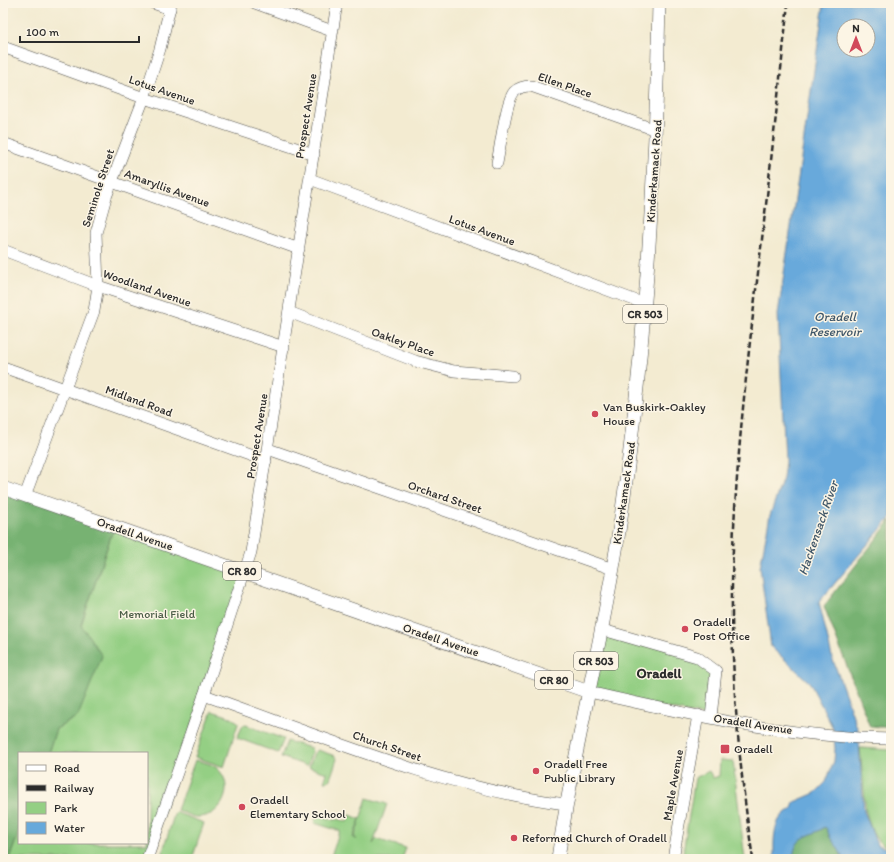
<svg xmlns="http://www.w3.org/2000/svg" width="894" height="862" viewBox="0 0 894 862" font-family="Itim,sans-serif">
<rect width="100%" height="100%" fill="#fcf5e5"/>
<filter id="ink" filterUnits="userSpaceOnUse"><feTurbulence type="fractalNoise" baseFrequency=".025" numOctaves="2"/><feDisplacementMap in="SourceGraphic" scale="8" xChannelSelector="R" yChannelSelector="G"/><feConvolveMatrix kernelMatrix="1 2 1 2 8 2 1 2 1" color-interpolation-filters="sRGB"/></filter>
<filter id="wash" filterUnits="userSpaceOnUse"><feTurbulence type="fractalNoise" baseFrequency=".012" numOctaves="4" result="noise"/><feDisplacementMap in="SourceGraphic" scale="16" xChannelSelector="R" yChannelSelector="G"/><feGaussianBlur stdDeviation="0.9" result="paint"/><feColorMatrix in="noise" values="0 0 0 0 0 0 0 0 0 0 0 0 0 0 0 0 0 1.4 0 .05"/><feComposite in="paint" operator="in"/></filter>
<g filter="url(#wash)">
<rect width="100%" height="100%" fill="#f3ebd1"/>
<!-- green -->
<g fill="#94cf84" stroke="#607d58">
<path d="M114 527 244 572 147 859H9L19 832V843H147V753H48L56 729 78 716 81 625Z"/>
<path d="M603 630 697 657 716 671 711 717 589 692Z"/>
<path d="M212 711 228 716 238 722V724L224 767 195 757Z"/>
<path d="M243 725H246L284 739 278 753 237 738Z"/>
<path d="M287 741 311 748 312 752 307 766 281 757Z"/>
<path d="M860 748 891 750V848C873 844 871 827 866 812Z"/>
<path d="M318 750 335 756 337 759 330 779 327 782H324L327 773 309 767 314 753Z"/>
<path d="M195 760C200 761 207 763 212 765 238 779 225 818 197 817 191 817 183 812 177 810Z"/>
<path d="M720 760 733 761 745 859H682L695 778 709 771 713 778 719 776Z"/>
<path d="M367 798 387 804 373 844 376 839 406 848 402 859H330L340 831 314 823 317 814 334 820 338 819 347 822 350 815 360 819 353 838 357 839 354 838Z"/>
<path d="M175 812 204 823 192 859H164L161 857Z"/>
</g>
<!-- forest -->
<g fill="#77b272" stroke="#516e4e">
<path d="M3 488 114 527 81 625 102 656 78 716 56 729 48 753H19V832L9 859H3Z"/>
<path d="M891 520V727H870L824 606Z"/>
<path d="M825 827C829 830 828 835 831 839 836 846 840 850 843 859H793C794 834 809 838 825 827Z"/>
</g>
<!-- water -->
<path fill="#67a9db" stroke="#496a83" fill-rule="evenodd" d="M824 3H891V517L819 602 832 657 858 730 864 811 877 845 891 850V859H843C840 850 836 846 831 839 828 835 829 830 825 827 809 838 795 834 793 859H775L774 857C774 839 772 817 792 809L794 802 815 793 826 782 834 761 835 749 833 728 810 683 771 647 760 567 770 515 783 478 785 460 778 314ZM844 26H868V50H844Z"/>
</g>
<g filter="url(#ink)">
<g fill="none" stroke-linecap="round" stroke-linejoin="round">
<!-- minor casing -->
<g stroke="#494844" stroke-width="12">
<g id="minor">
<path d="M153 3 170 9"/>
<path d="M255 3 332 31"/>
<path d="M3 47 144 98 314 154"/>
<path d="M3 143 299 249"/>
<path d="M497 163C500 149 506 100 514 92 519 87 525 86 531 86L656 130"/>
<path d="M310 179 645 304"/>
<path d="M3 250 98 286 284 347"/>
<path d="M289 312 415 361 454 371 513 376"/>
<path d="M3 367 266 461"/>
<path d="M268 449 613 569"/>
<path d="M25 496 94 311 98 286 96 233 106 197 144 98 160 49 171 3"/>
<path d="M603 630 697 657 716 671 711 717"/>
<path d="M589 692C685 714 792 738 891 739"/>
<path d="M204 695C323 737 440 787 565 804"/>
<path d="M147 859 204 695 251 552 337 3"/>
<path d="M673 859 698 715"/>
</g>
</g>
<!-- major casing -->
<g stroke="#494844" stroke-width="14">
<g id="major">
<path d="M3 488 589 692"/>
<path d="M558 859C573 749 603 641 619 531 645 356 656 180 659 3"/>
</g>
</g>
<!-- minor -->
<use href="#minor" stroke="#fff" stroke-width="11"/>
<!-- major -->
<use href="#major" stroke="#fff" stroke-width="13"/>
<!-- rail -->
<path stroke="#2b2b2b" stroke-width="2.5" stroke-dasharray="6 3" stroke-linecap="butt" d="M753 859C739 768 731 676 732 584 734 474 747 365 760 256 770 172 779 88 788 3"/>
</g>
</g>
<!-- markers -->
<g fill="#d1495b" stroke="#fcf5e5" stroke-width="1.5">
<circle cx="595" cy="414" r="4"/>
<circle cx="685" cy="629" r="4"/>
<rect x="720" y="744" width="10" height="10" rx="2"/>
<circle cx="536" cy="771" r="4"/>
<circle cx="242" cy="807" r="4"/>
<circle cx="514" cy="838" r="4"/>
</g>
<g text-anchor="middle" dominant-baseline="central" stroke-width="3" stroke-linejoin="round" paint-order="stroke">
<!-- shield labels -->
<g fill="#fcf5e5" stroke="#6a6863" stroke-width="1">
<rect x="623" y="305" width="44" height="18" rx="3"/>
<rect x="223" y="562" width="38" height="18" rx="3"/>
<rect x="574" y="652" width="44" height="18" rx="3"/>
<rect x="535" y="671" width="38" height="18" rx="3"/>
</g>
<g font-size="11" font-weight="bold" fill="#2b2b2b">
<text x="645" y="314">CR 503</text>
<text x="242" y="571">CR 80</text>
<text x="596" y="661">CR 503</text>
<text x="554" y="680">CR 80</text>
</g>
<!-- street labels -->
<g font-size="12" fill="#2b2b2b" stroke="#fcf5e5">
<text transform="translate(565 85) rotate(19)">Ellen Place</text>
<text transform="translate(162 90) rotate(19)">Lotus Avenue</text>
<text transform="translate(306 116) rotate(-81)">Prospect Avenue</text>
<text transform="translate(654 171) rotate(-86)">Kinderkamack Road</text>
<text transform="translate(98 188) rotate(-72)">Seminole Street</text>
<text transform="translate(167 188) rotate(20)">Amaryllis Avenue</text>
<text transform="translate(482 230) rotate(20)">Lotus Avenue</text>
<text transform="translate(147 288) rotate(19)">Woodland Avenue</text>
<text transform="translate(403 342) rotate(19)">Oakley Place</text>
<text transform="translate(139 401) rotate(20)">Midland Road</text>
<text transform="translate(257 436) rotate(-81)">Prospect Avenue</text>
<text transform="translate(624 493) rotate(-82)">Kinderkamack Road</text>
<text transform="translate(445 497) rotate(19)">Orchard Street</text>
<text transform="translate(135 534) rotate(19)">Oradell Avenue</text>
<text transform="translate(441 640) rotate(19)">Oradell Avenue</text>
<text transform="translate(753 724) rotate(9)">Oradell Avenue</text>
<text transform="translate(387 746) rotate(19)">Church Street</text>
<text transform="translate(673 785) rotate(-80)">Maple Avenue</text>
</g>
<!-- poi labels -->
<g font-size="12" fill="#2b2b2b" stroke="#fcf5e5" text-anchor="start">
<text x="603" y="407">Van Buskirk-Oakley<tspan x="603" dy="14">House</tspan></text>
<text x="693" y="622">Oradell<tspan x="693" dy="14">Post Office</tspan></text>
<text x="734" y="749">Oradell</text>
<text x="544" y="764">Oradell Free<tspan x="544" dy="14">Public Library</tspan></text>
<text x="250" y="800">Oradell<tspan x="250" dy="14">Elementary School</tspan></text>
<text x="522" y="838">Reformed Church of Oradell</text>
</g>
<!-- park labels -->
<g font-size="12" fill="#4a5c46" stroke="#fcf5e5">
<text x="157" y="614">Memorial Field</text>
</g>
<!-- water labels -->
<g font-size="13" font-style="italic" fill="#405769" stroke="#fcf5e5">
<text x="835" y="316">Oradell<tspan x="835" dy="15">Reservoir</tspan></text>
<text transform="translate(818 528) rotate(-71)">Hackensack River</text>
</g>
<!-- quarter labels -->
<g font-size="14" font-weight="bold" fill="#2b2b2b" stroke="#fcf5e5">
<text x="659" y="673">Oradell</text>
</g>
</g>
<!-- margin -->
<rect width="894" height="862" fill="none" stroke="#fcf5e5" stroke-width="16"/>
<!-- legend -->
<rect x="18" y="752" width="130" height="92" fill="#fcf5e5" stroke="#a8a49b"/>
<rect x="26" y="765" width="20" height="6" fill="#ffffff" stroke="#a8a49b"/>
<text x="54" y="772" font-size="12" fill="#2b2b2b">Road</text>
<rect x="26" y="785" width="20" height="6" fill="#2b2b2b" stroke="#a8a49b"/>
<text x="54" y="792" font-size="12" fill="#2b2b2b">Railway</text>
<rect x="26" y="802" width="20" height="12" fill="#94cf84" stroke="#a8a49b"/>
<text x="54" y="812" font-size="12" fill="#2b2b2b">Park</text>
<rect x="26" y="822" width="20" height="12" fill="#67a9db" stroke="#a8a49b"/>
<text x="54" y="832" font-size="12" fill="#2b2b2b">Water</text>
<!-- north arrow -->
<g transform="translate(856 38)"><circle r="19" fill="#fcf5e5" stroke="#a8a49b"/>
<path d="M0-3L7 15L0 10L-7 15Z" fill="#d1495b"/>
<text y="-6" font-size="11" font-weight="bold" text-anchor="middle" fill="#2b2b2b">N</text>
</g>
<!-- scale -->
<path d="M20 36v6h119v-6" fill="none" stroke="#2b2b2b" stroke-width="2"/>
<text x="26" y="36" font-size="12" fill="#2b2b2b" stroke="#fcf5e5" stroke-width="3" paint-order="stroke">100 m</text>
</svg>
